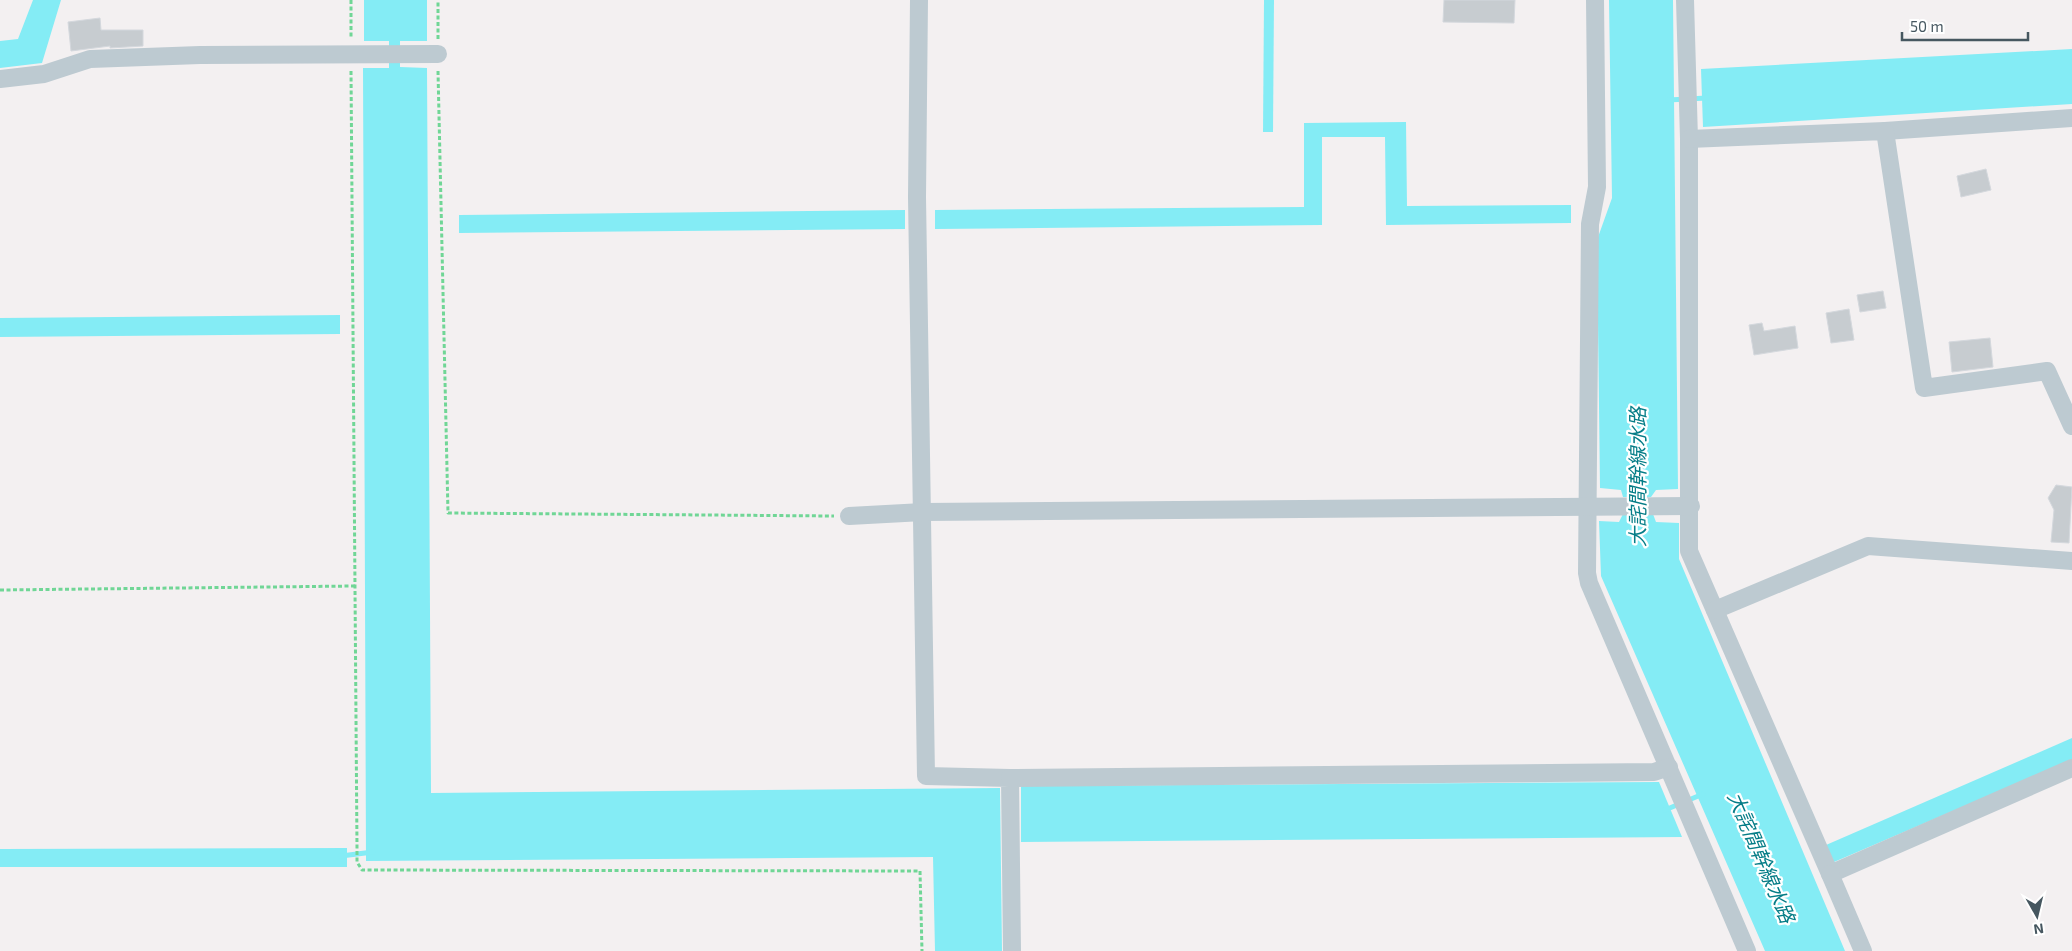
<svg xmlns="http://www.w3.org/2000/svg" width="2072" height="951" viewBox="0 0 2072 951" font-family="'Exo 2','Noto Sans JP',sans-serif">
<rect width="100%" height="100%" fill="#f3f0f1"/>
<!-- water -->
<g fill="#84ecf5">
<path d="M33 0H61L42 63 0 68V41L18 39Z"/>
<path d="M364 0H427V41H400V67L427 68 431 793 1000 788 1002 951H935L933 857 366 861 363 68H389V41H364Z"/>
<path d="M1264 0H1274L1273 132H1263Z"/>
<path d="M1609 0H1673L1678 489 1656 490 1651 497H1623L1621 490 1600 488 1597 240 1612 198Z"/>
<path d="M2072 49V104L1703 127 1701 69Z"/>
<path d="M1406 122 1407 206 1571 205V223L1386 225 1385 137H1322V225L935 229V210L1304 207V123Z"/>
<path d="M905 210V229L459 233V215Z"/>
<path d="M340 315V334L0 337V318Z"/>
<path d="M1623 514H1653L1656 522 1679 523V559L1845 951H1765L1601 576 1599 521 1619 522Z"/>
<path d="M2072 738V760L1834 862 1826 845Z"/>
<path d="M1659 782 1682 837 1021 842V786Z"/>
<path d="M347 848V867H0V849Z"/>
</g>
<g fill="none" stroke-linecap="round" stroke-linejoin="round">
<!-- stream -->
<g stroke="#84ecf5" stroke-width="5">
<path d="M1668 100 1707 98"/>
<path d="M1665 810 1703 794"/>
<path d="M341 856 373 852"/>
</g>
</g>
<!-- building -->
<g fill="#c7ccd0" stroke="#d4d8dd">
<path d="M1444 0H1515L1514 23 1443 22Z"/>
<path d="M100 18 101 30H143V46L110 48V46L71 51 68 22Z"/>
<path d="M1986 169 1991 190 1961 197 1957 176Z"/>
<path d="M1883 291 1886 308 1860 312 1857 295Z"/>
<path d="M1849 309 1854 340 1831 343 1826 313Z"/>
<path d="M1762 323 1764 331 1795 326 1798 348 1754 355 1749 325Z"/>
<path d="M1990 338 1993 367 1952 372 1949 342Z"/>
<path d="M2056 485 2072 487 2069 543 2051 542 2054 510 2048 498Z"/>
</g>
<g fill="none" stroke-linecap="round" stroke-linejoin="round">
<!-- path -->
<g stroke="#70d696" stroke-width="3" stroke-dasharray="4 2.5" stroke-linecap="butt">
<path d="M351 0V39"/>
<path d="M438 39V0"/>
<path d="M351 71 357 848V862L362 870 920 871 922 951"/>
<path d="M438 71 448 513 834 516"/>
<path d="M0 590 355 586"/>
</g>
<!-- street -->
<g stroke="#bdcad1" stroke-width="18">
<path d="M919 0 917 197 926 776 1010 778 1012 951"/>
<path d="M1595 0 1597 187 1590 224 1587 573 1589 583 1747 951"/>
<path d="M1685 0 1689 139V551L1830 874 2072 768"/>
<path d="M0 79 44 74 90 59 200 55 438 54"/>
<path d="M1885 131 2072 118"/>
<path d="M1689 139 1885 131 1924 388 2047 371 2072 426"/>
<path d="M849 516 923 512 1691 506"/>
<path d="M1715 610 1868 546 2072 561"/>
<path d="M1010 778 1654 772 1669 767"/>
<path d="M1830 874 1863 951"/>
</g>
</g>
<g text-anchor="middle" dominant-baseline="central" stroke-width="4.5" stroke-linejoin="round" paint-order="stroke">
<!-- water labels -->
<g font-size="20" font-style="italic" fill="#057d87" stroke="#fff">
<text transform="translate(1637 477) rotate(-90)">大詫間幹線水路</text>
<text transform="translate(1762 857) rotate(67)">大詫間幹線水路</text>
</g>
</g>
<!-- north arrow -->
<g transform="translate(2037 916) rotate(172)" stroke="#ffffff" stroke-width="4" paint-order="stroke">
<path d="M0-4L9 19L0 12L-9 19Z" fill="#465760"/>
<text y="-8" font-size="14" font-weight="bold" text-anchor="middle" fill="#465760">N</text>
</g>
<!-- scale -->
<path d="M1902 32v8h126v-8" fill="none" stroke="#465760" stroke-width="2.5"/>
<text x="1910" y="32" font-size="15" fill="#465760" stroke="#ffffff" stroke-width="4" paint-order="stroke">50 m</text>
</svg>
